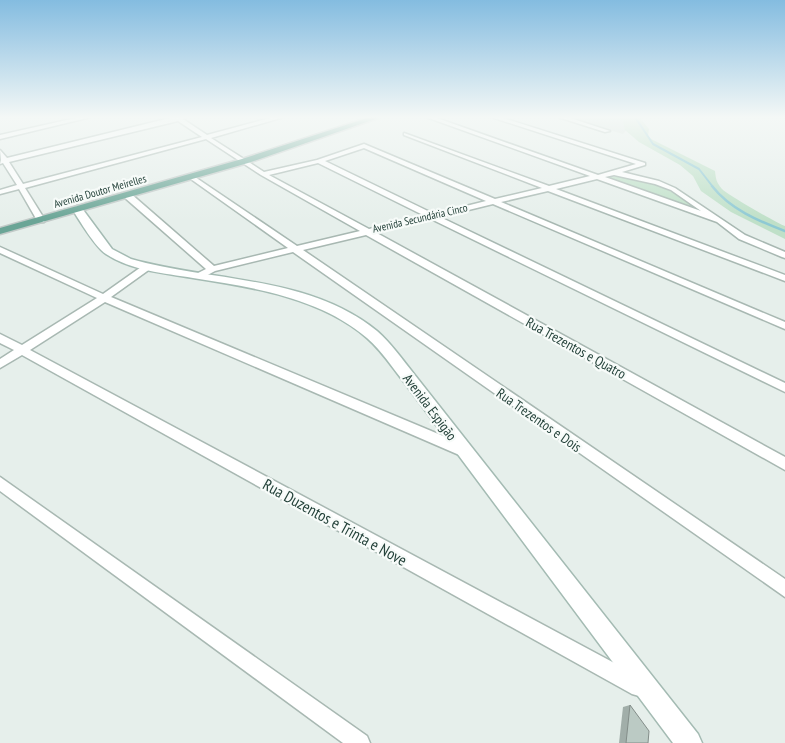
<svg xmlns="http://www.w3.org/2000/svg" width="785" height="743" viewBox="0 0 785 743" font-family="'PT Sans Narrow',sans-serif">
<rect width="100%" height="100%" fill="#e6efeb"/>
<!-- built -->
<path fill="#d4dfda" d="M564 117H626L628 128 623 134Z"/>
<!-- green -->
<g fill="#bfe0c8">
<path d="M622 117H639L649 129 648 136 651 139 715 171C716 179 716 182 722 189 725 193 778 224 785 226V239L731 212 701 191 693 176 680 165 639 142 625 130Z"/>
<path d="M607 177C646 175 675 192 706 213Z"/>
</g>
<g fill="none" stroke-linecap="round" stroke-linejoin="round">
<!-- stream-far1 -->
<path stroke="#8ec9d4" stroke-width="2" d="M635 117 653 144 699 169 713 187"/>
<!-- stream -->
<path stroke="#8ec9d4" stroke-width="2.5" d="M712 186C730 209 758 221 785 231"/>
<!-- street casing -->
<g stroke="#a8b8b2" stroke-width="3">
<g id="street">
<path d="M80 117H91L0 139V135Z"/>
<path d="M174 117H185L183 119 207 135 274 117H284L211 138 264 172 317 160 364 144 495 199 542 188 404 135V133L549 186 590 176 426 117H434L598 175 636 164 491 117H500L645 163V165L622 172 659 181 675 188 745 235 785 252V258L782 257 739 239 717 222 597 179 556 189 785 275V281L548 191 501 202 785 322V329L493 204 440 217 785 383V392L431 219 375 232 785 457V470L366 235 303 250 785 579V597L293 252 215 271 202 278H196V274L206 269 124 197V193H130L214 266 288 248 188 177V175H192L297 246 360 231 261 175 206 139 25 188 45 220 44 222H38L19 189 0 194V190L17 185 3 163 0 164 1 160 0 150 7 158ZM178 121 202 137 23 184 9 162ZM364 148 486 201 434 214 325 161ZM318 163 425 216 369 229 269 175ZM614 175 655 184 671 190 701 211 605 177Z"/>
<path d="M558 117H567L610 131 605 132Z"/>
<path d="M0 247 103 294 144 265H150V269L111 297 467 446 469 450 467 454 462 456 457 454 105 302 30 350 646 680 648 687 646 694 639 696 632 694 22 355 0 368V359L14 350 0 343V334L22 345 97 298 0 253Z"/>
<path d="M0 477 367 736 370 743H343L0 491Z"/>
</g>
</g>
<!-- secondary casing -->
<g stroke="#a4bbb3" stroke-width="3">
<path id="secondary" d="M77 206 81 207 112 249 131 259C211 282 308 275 377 331 391 343 402 359 414 374L698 734 702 743H673L404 382C392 367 382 351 367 338 321 298 252 287 193 278 164 273 132 271 106 254 95 247 80 221 72 209Z"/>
</g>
<!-- primary casing -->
<g stroke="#c2cac8" stroke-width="3">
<path id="primary" d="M370 117H381L248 163 0 234V228L242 159Z"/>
</g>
<!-- street -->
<use href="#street" fill="#fff" fill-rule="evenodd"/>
<!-- secondary -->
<use href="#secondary" fill="#fff" fill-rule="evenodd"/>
<!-- primary -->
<use href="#primary" fill="#6aa596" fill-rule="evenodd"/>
</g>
<!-- wall -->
<path fill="#a1aea9" d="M630 705 648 743H619L623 707Z"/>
<!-- building -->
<path fill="#bbcac4" stroke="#838d89" d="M630 705 649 731 648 743H626Z"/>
<!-- sky -->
<linearGradient id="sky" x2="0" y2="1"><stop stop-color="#84bce0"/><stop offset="0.53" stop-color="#f4f8f6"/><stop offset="1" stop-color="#f4f8f6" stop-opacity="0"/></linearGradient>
<rect width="785" height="221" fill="url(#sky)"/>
<g text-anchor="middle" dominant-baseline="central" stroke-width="4.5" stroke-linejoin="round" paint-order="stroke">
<!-- far-street labels -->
<g font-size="11" fill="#24423a" stroke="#f7fbf9">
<text transform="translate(100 191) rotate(-16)">Avenida Doutor Meirelles</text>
<text transform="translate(420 218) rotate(-13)">Avenida Secundária Cinco</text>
</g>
<!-- street labels -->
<g font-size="14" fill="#24423a" stroke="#f7fbf9">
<text transform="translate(576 348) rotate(29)">Rua Trezentos e Quatro</text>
<text transform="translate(430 407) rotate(53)">Avenida Espigão</text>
<text transform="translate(539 420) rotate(35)">Rua Trezentos e Dois</text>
</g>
<!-- near-street labels -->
<g font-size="16" fill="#24423a" stroke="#f7fbf9">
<text transform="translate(335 522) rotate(29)">Rua Duzentos e Trinta e Nove</text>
</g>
</g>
</svg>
